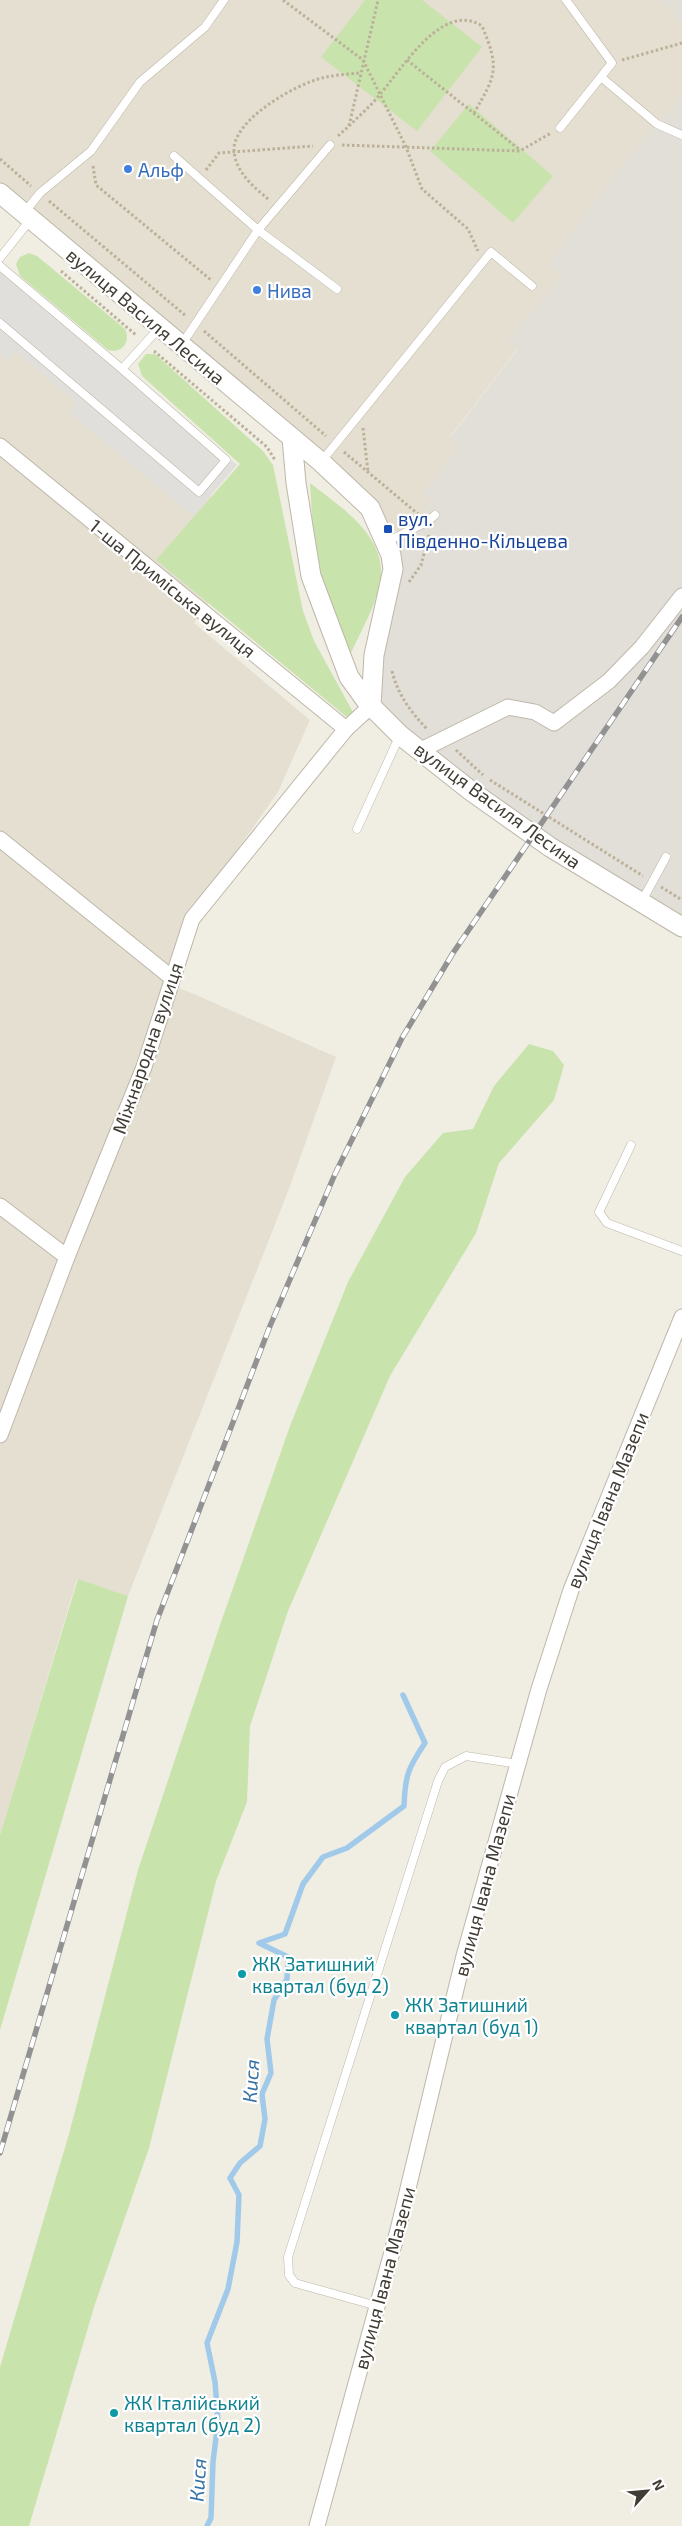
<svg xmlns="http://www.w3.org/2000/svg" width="682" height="2526" viewBox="0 0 682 2526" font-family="'Exo 2',sans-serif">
<rect width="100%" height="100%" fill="#f0ede3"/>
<!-- residential -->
<g fill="#e4dfd1">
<path d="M0 0H658L682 22V97L548 265 563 276 508 340 518 348 450 437 460 445 423 494 433 502 401 536 321 462 0 192Z"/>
<path d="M0 309 257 538 194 623 310 720 278 792 194 911 163 982 194 994 336 1057 289 1189 128 1596 77 1579 0 1835Z"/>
</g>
<!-- industrial -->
<g fill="#e2ded8">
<path d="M658 0H682V22Z"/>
<path d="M682 97V917L473 790 372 706 375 654 401 536 433 502 423 494 459 446 450 438 518 349 507 340 562 277 548 265 630 155Z"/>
</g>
<!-- green -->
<g fill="#c9e3ad">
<path d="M365 0H422L482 47 417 131 321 57Z"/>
<path d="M469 104 553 176 513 223 430 151Z"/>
<path d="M29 253 37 256 125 329C131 342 122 354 108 350L20 276 16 264 20 257Z"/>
<path d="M146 354H155L263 451 273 465 303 611 314 641 354 714 348 718 156 560 240 464 142 376 138 364Z"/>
<path d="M310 483C346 511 396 542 377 595 370 616 359 635 350 655L323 582 313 533Z"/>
<path d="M529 1044 553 1051 564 1065 554 1100 499 1163 476 1233 390 1376 288 1611 250 1726 247 1802 216 1881 149 2148 95 2304 29 2526H0V2367L69 2134 138 1870 220 1625 290 1426 348 1282 405 1177 443 1133 473 1129 494 1086Z"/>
<path d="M78 1579 128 1596 0 2030V1835Z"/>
</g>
<!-- parking -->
<path fill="#e1dfdb" d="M0 263 107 352 237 465 193 516 70 413 77 403 15 351 8 361 0 354Z"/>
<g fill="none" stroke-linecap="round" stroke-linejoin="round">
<!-- stream -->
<path stroke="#a1caea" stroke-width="5.5" d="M207 2526 211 2518 213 2462 218 2421 215 2382 207 2343 228 2289 237 2242 239 2195 230 2178 240 2163 260 2146 265 2119 262 2094 271 2073 267 2039 274 2000 287 1979 288 1957 259 1943 285 1934 303 1884 323 1857 347 1848 404 1806C405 1776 408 1768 425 1743L403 1695"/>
<!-- service casing -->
<g stroke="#beb7a9" stroke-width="9">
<g id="service">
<path d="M601 77 657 124 682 135"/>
<path d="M560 128 612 63 566 0"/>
<path d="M174 156 258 230 337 289"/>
<path d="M24 213 40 193 91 151 140 82 205 27 224 0"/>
<path d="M0 258 31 219"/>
<path d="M0 266 122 369"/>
<path d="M0 323 199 492 226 460 122 369 160 327"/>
<path d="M182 344 258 230 330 145"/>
<path d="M321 462 491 252 532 286"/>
<path d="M386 542 427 522 435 515"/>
<path d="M357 829 400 735"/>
<path d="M642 901 666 857"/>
<path d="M631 1145 599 1212 607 1223 682 1251"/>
<path d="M377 2306 295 2283 289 2275 288 2257 438 1781 445 1767 466 1756 518 1764"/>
</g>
</g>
<!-- minor casing -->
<g stroke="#beb7a9" stroke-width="17">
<g id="minor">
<path d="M0 446 346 729"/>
<path d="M421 750 508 707 535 712 554 723 609 681 642 647 682 596"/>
<path d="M0 839 172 978"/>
<path d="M0 1206 67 1257"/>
<path d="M0 1435 67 1257 144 1067 192 919 346 729 371 706"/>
<path d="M317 2526 398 2230 464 1956 539 1689 571 1590 682 1317"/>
</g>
</g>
<!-- tertiary casing -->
<g stroke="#beb7a9" stroke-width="21">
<g id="tertiary">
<path d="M0 193 321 462 370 508 391 555 393 569 374 655 371 706"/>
<path d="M292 438 296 483 311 576 349 677 367 702 400 735 471 791 550 847 682 927"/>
</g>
</g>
<!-- path -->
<g stroke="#bcb098" stroke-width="3" stroke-dasharray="2.5 2.5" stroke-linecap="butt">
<path d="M283 0 363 60 406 147 422 189 468 229 478 251"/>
<path d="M407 60 520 150"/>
<path d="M622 60 682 43"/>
<path d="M349 126C360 115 372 105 381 93 402 69 443 0 482 26 500 69 496 75 474 113"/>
<path d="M338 136 349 126 378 0"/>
<path d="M342 145 520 151 551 133"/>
<path d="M0 159 31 186"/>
<path d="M93 166 96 185 211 280"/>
<path d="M206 170 219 153 313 146"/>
<path d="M268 199C254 187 235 172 234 150 233 120 296 84 322 78 334 75 348 74 360 73"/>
<path d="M49 201 186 316"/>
<path d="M61 271 136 335"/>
<path d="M204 331 326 436"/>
<path d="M154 351 267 447 275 460"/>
<path d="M363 428 368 472"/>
<path d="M344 452 418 514"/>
<path d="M409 582 421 565 429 535"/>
<path d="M392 671C398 695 410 711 427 729"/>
<path d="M456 750 483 775"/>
<path d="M490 780 643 876"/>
<path d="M661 887 682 900"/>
</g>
<!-- service -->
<use href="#service" stroke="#fff" stroke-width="8"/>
<!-- minor -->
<use href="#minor" stroke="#fff" stroke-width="15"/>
<!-- tertiary -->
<use href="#tertiary" stroke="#fff" stroke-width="19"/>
<!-- rail casing -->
<g stroke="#929292" stroke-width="5.5">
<path id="rail" d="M0 2153 157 1620 270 1326 335 1174 402 1038 453 953 682 617"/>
</g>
<!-- rail -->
<use href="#rail" stroke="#fff" stroke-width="4" stroke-dasharray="11" stroke-linecap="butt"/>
</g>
<!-- markers -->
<g fill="#3f7fe0" stroke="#fff" stroke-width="2">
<circle cx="128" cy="169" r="5"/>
<circle cx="257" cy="290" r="5"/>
</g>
<rect fill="#1a4fb4" stroke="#fff" stroke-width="2" x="383" y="524" width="10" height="10" rx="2.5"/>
<g fill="#0f9aa8" stroke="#fff" stroke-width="2">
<circle cx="242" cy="1974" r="5"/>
<circle cx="395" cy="2015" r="5"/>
<circle cx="114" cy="2413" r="5"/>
</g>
<g text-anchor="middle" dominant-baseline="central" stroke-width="4.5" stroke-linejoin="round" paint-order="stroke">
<!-- shop labels -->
<g font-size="19" fill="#366cbe" stroke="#fff" text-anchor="start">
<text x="138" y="169">Альф</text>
<text x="267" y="290">Нива</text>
</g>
<!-- street labels -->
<g font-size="19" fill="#413c34" stroke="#fff">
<text transform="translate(146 316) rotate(40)">вулиця Василя Лесина</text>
<text transform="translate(173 588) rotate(39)">1-ша Приміська вулиця</text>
<text transform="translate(498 805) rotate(36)">вулиця Василя Лесина</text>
<text transform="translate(147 1048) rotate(-71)">Міжнародна вулиця</text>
<text transform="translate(607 1500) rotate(-68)">вулиця Івана Мазепи</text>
<text transform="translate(484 1885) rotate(-75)">вулиця Івана Мазепи</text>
<text transform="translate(384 2278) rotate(-75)">вулиця Івана Мазепи</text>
</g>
<!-- transit labels -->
<g font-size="19" fill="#164399" stroke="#fff" text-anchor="start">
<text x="398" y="518">вул.<tspan x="398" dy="22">Південно-Кільцева</tspan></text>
</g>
<!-- culture labels -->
<g font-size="19" fill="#0d838f" stroke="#fff" text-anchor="start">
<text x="252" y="1963">ЖК Затишний<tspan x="252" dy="22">квартал (буд 2)</tspan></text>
<text x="405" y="2004">ЖК Затишний<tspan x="405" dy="22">квартал (буд 1)</tspan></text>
<text x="124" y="2402">ЖК Італійський<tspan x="124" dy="22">квартал (буд 2)</tspan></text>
</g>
<!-- water labels -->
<g font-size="20" font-style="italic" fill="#3572a5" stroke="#fff">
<text transform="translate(250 2081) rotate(-86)">Кися</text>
<text transform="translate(197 2480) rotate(-86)">Кися</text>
</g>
</g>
<!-- north arrow -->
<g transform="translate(647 2491) rotate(63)" stroke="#ffffff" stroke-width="4" paint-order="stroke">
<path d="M0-4L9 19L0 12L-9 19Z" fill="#413c34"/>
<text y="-8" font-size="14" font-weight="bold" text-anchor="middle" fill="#413c34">N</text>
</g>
</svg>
